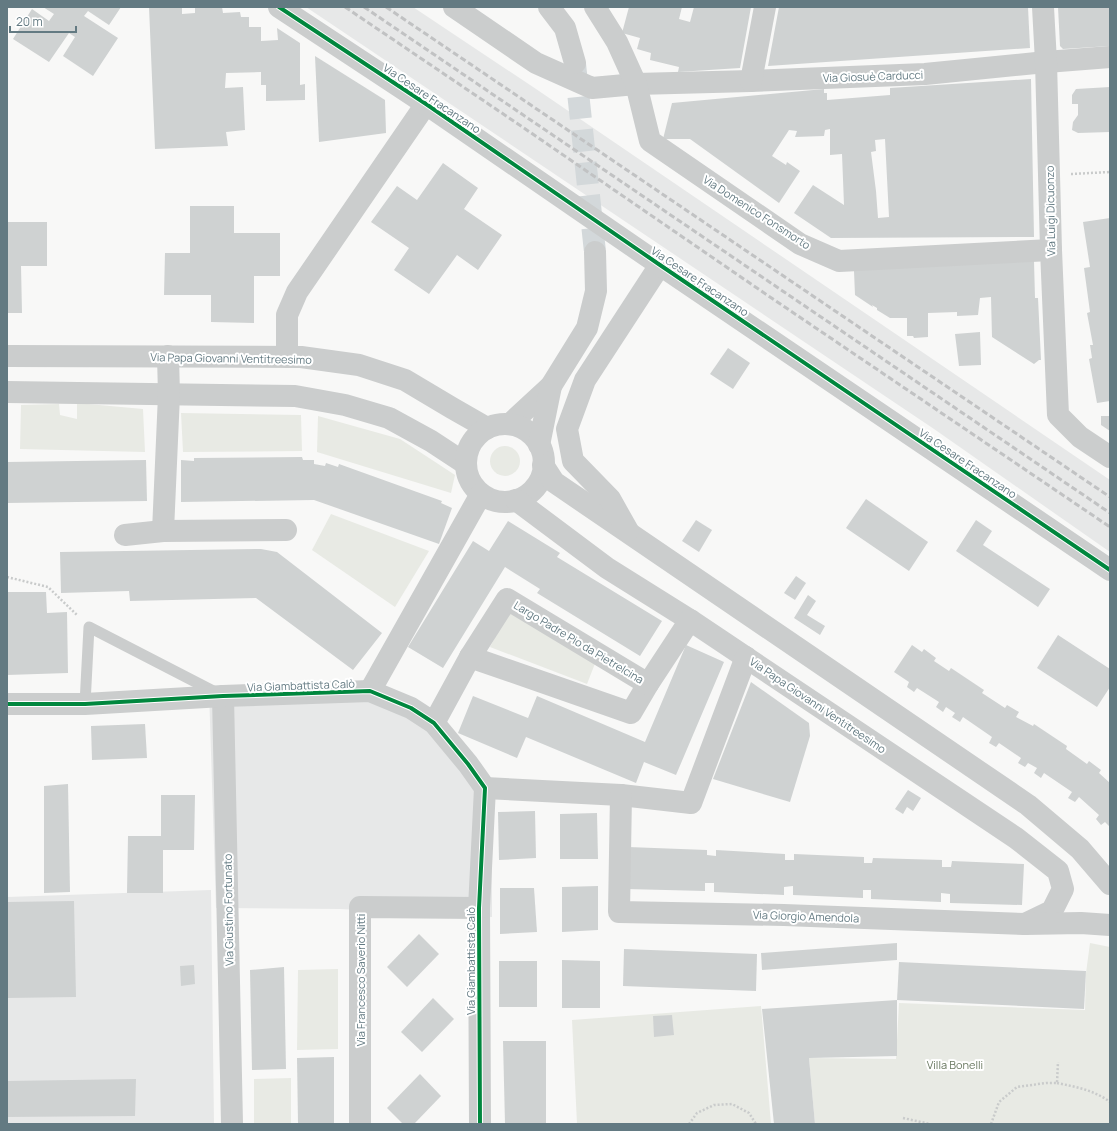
<svg xmlns="http://www.w3.org/2000/svg" width="1117" height="1131" viewBox="0 0 1117 1131" font-family="Manrope,sans-serif">
<rect width="100%" height="100%" fill="#f8f8f7"/>
<!-- built -->
<g fill="#e7e8e8">
<path d="M306 7H413L539 91 1110 480V552L934 429Z"/>
<path d="M209 691 401 697 492 783V917L340 909 216 908Z"/>
<path d="M211 890 214 1124H7V897Z"/>
</g>
<!-- green -->
<g fill="#e8eae4">
<path d="M77 403 143 409 145 452 20 449 21 405 59 404 60 415 77 419Z"/>
<path d="M181 413 301 415 302 451 183 452Z"/>
<path d="M318 416 400 439 455 475 451 493 317 452Z"/>
<circle cx="505" cy="461" r="15"/>
<path d="M331 514 429 551 395 607 312 550Z"/>
<path d="M510 609 596 661 587 684 490 647Z"/>
<path d="M1090 943 1110 947V1124H815L809 1058 896 1059 899 1003 1085 1010 1086 973Z"/>
<path d="M338 969V1049L297 1050 298 970Z"/>
<path d="M761 1006 771 1124H577L572 1020Z"/>
<path d="M291 1078V1124H254V1079Z"/>
</g>
<!-- building -->
<g fill="#cfd2d2" fill-rule="evenodd">
<path d="M43 7H121L109 25 88 11 84 16 118 38 93 76 63 56 75 37 69 33 49 62 13 39 32 9 49 21 54 14Z"/>
<path d="M149 7H182V14L195 13V7H222L223 13 240 12 241 17H249V27H261V41L278 40 277 28 300 43V85L305 84V100L266 101V85H261V72L226 73 225 88 243 87 245 130 226 132 228 146 155 149Z"/>
<path d="M629 7H682L679 19 690 22 694 7H751L740 68 678 72 679 67 650 60 651 53 637 49 640 38 622 33Z"/>
<path d="M779 7H1028L1030 48 768 66Z"/>
<path d="M1058 7H1110V46L1063 49 1060 46Z"/>
<path d="M315 56 385 100 386 133 319 142Z"/>
<path d="M1031 79 1034 237 831 238 794 213 813 185 844 205 842 154 830 155V129L825 130 824 136 795 137 797 131 789 130 772 156 786 165 787 162 800 171 779 203 690 139H663L672 103 824 89V93H827V100L890 95V88ZM885 139 889 217 878 218 876 191 871 152 876 151 875 140Z"/>
<path d="M1110 87V132L1078 133 1072 130 1073 122 1078 115V104H1072V95L1076 89Z"/>
<path d="M443 163 478 188 464 209 502 235 478 270 457 255 429 294 394 270 409 248 371 222 397 186 417 200Z"/>
<path d="M190 206H234V233H280V276H254V323L211 322V295H164L165 253H190Z"/>
<path d="M1110 218V401L1097 403 1089 359 1092 358 1090 345H1093L1087 313 1090 312 1084 268 1090 267 1083 222Z"/>
<path d="M7 222H47V266H21L22 313H7Z"/>
<path d="M1034 261 1035 298H1038L1041 360H1039L1034 364 992 337 991 297 980 298 978 315 957 316V312L928 313V337L914 338 913 336H907V318H890L877 310V308L872 305 873 307 855 295 854 271H855V267Z"/>
<path d="M980 332 981 365 959 366 955 334Z"/>
<path d="M728 348 750 363 733 389 710 374Z"/>
<path d="M1101 416H1110V431L1101 425Z"/>
<path d="M302 457 303 460H314V464L325 466 326 463 338 467 339 464 442 501 441 503 452 508 439 544 314 500 181 502V460L194 461V458Z"/>
<path d="M146 460 147 501 7 503V462Z"/>
<path d="M866 499 928 542 909 571 846 528Z"/>
<path d="M696 520 712 530 699 552 682 541Z"/>
<path d="M976 520 992 531 983 545 1050 589 1038 607 956 551Z"/>
<path d="M508 521 560 553 557 557 662 621 640 656 537 593 540 589 505 567 443 668 408 647 473 541 489 551Z"/>
<path d="M261 549 277 552 382 633 353 670 256 598 130 601 129 591 61 593 60 552Z"/>
<path d="M796 576 806 583 795 600 784 593Z"/>
<path d="M7 592H46L47 613 67 612 68 673 7 675Z"/>
<path d="M808 595 816 601 807 615 825 626 820 635 794 618Z"/>
<path d="M1058 635 1110 669V687L1097 707 1037 668Z"/>
<path d="M686 645 724 662 676 775 644 762 636 783 526 737 517 758 458 733 473 696 528 718 537 696 645 742Z"/>
<path d="M912 645 922 652 924 649 936 658 934 661 949 671 951 668 984 690 982 693 1005 708 1007 705 1019 712 1016 717 1033 726 1034 724 1067 746 1066 749 1087 764 1089 761 1101 770 1099 773 1110 783V827L1105 822 1101 825 1096 819 1099 815 1079 797 1075 802 1068 798 1072 792 1044 773 1041 778 1034 773 1037 768 1028 763 1025 767 1018 763 1021 758 999 743 996 747 989 743 992 737 963 717 960 722 952 717 955 713 946 707 943 712 936 707 939 702 917 688 914 692 907 687 909 682 894 672Z"/>
<path d="M751 682 809 723 810 736 790 802 713 779Z"/>
<path d="M145 724 147 758 92 760 91 726Z"/>
<path d="M68 784 70 892 44 893V786Z"/>
<path d="M908 790 921 798 913 811 907 807 903 814 895 809Z"/>
<path d="M161 795H195L194 850H163V893H127L128 836H161Z"/>
<path d="M535 811 536 858 499 860 498 812Z"/>
<path d="M597 813 598 859H560V814Z"/>
<path d="M628 847 707 850V855L716 856V850L785 854V860H794V854L864 857V863H872L873 858 942 860V867H951L952 861 1024 864 1022 905 950 903V894L941 893V902L871 899V890H863V898L793 895V886L784 887V895L714 892V883H705V891L626 889Z"/>
<path d="M598 886V930L562 932V887Z"/>
<path d="M500 888H534L537 932 500 934Z"/>
<path d="M74 901 76 997 7 998V902Z"/>
<path d="M419 934 439 954 407 987 387 967Z"/>
<path d="M897 943V960L762 970 761 953Z"/>
<path d="M624 949 757 954 756 991 623 986Z"/>
<path d="M562 960 600 961V1008H562Z"/>
<rect x="499" y="961" width="38" height="46"/>
<path d="M899 962 1086 971 1084 1009 897 1000Z"/>
<path d="M194 965 195 984 181 986 180 966Z"/>
<path d="M284 967 286 1069 252 1070 250 970Z"/>
<path d="M433 998 454 1019 422 1052 401 1032Z"/>
<path d="M897 1000V1056L809 1058 815 1124H774L762 1009Z"/>
<path d="M672 1015 674 1035 654 1037 653 1016Z"/>
<path d="M503 1041H546V1124H505Z"/>
<path d="M334 1057V1124H298L297 1058Z"/>
<path d="M420 1074 441 1096 414 1124H403L387 1108Z"/>
<path d="M136 1079 135 1116 7 1117V1081Z"/>
</g>
<g fill="none" stroke-linecap="round" stroke-linejoin="round">
<!-- minor-tunnel -->
<path stroke="#d3d8da" stroke-width="22" stroke-dasharray="22 11" stroke-linecap="butt" d="M575 64 595 252"/>
<!-- path -->
<g stroke="#c9cbcb" stroke-width="2.5" stroke-dasharray="2 2" stroke-linecap="butt">
<path d="M1071 174 1110 172"/>
<path d="M7 577 48 587 78 616"/>
<path d="M1057 1083C1076 1087 1094 1090 1110 1102"/>
<path d="M903 1118 930 1124"/>
<path d="M689 1124 697 1113 714 1105 732 1104 749 1113 756 1124"/>
<path d="M991 1124 999 1102 1017 1087 1046 1083H1057L1058 1062"/>
</g>
<!-- service -->
<path stroke="#cbcdcd" stroke-width="11" d="M85 704 89 627 215 692"/>
<!-- minor -->
<g stroke="#cbcdcd" stroke-width="22">
<path d="M454 7 536 63 592 88 636 84 751 81 925 74 1046 62 1110 57"/>
<path d="M549 7 565 28 575 63"/>
<path d="M595 7 617 42 636 84 650 141 800 244 839 261 1051 250"/>
<path d="M1043 7 1046 62 1051 250 1058 415 1080 437 1110 457"/>
<path d="M751 81 765 7"/>
<path d="M7 356 301 357 359 365 405 380 452 408 487 428"/>
<path d="M287 357V315L297 292 426 104"/>
<path d="M7 392 295 396 345 405 389 418 431 441 466 464"/>
<path d="M510 424 551 386 587 328 596 291 595 252"/>
<circle cx="505" cy="463" r="39"/>
<path d="M539 445 551 386"/>
<path d="M543 465 554 482 1028 805 1080 849 1110 884"/>
<path d="M516 500 607 568 690 620 1016 838 1058 871 1063 889 1052 911 1025 924"/>
<path d="M163 531 169 395 168 356"/>
<path d="M628 531 610 499 573 461 567 429 585 380 660 265"/>
<path d="M125 535 163 531 286 530"/>
<path d="M470 657 631 713 648 684"/>
<path d="M370 691 481 494"/>
<path d="M223 696 232 1124"/>
<path d="M7 704H85L223 696 370 691 411 708 434 723 468 764 485 788 479 908 480 1124"/>
<path d="M434 723 470 657 507 599 648 684 690 620"/>
<path d="M485 788 621 795 691 803 746 657"/>
<path d="M621 795 619 912 784 915 1025 924 1081 923 1110 925"/>
<path d="M360 1124V907L479 908"/>
</g>
<!-- tertiary -->
<path stroke="#cbcdcd" stroke-width="22" d="M279 7 426 104 660 265 1110 570"/>
<!-- rail -->
<g stroke="#c1c2c3" stroke-width="3" stroke-dasharray="6 3" stroke-linecap="butt">
<path d="M345 7 521 126 770 297 1110 527"/>
<path d="M364 7 1110 513"/>
<path d="M386 7 1110 497"/>
</g>
<!-- cycleway casing -->
<g stroke="#fff" stroke-width="6">
<g id="cycleway">
<path d="M279 7 426 104 660 265 1110 570"/>
<path d="M7 704H85L223 696 370 691 411 708 434 723 468 764 485 788 479 908 480 1124"/>
</g>
</g>
<!-- cycleway -->
<use href="#cycleway" stroke="#00873e" stroke-width="4"/>
</g>
<g text-anchor="middle" dominant-baseline="central" stroke-width="4" stroke-linejoin="round" paint-order="stroke">
<!-- street labels -->
<g font-size="11" fill="#637a82" stroke="#fff">
<text transform="translate(873 76) rotate(-2)">Via Giosuè Carducci</text>
<text transform="translate(432 98) rotate(34)">Via Cesare Fracanzano</text>
<text transform="translate(1050 211) rotate(-91)">Via Luigi Dicuonzo</text>
<text transform="translate(757 212) rotate(33)">Via Domenico Fonsmorto</text>
<text transform="translate(700 281) rotate(34)">Via Cesare Fracanzano</text>
<text transform="translate(231 358) rotate(1)">Via Papa Giovanni Ventitreesimo</text>
<text transform="translate(968 463) rotate(34)">Via Cesare Fracanzano</text>
<text transform="translate(579 642) rotate(31)">Largo Padre Pio da Pietrelcina</text>
<text transform="translate(301 685) rotate(-2)">Via Giambattista Calò</text>
<text transform="translate(818 705) rotate(34)">Via Papa Giovanni Ventitreesimo</text>
<text transform="translate(228 910) rotate(-91)">Via Giustino Fortunato</text>
<text transform="translate(806 916) rotate(2)">Via Giorgio Amendola</text>
<text transform="translate(470 961) rotate(-90)">Via Giambattista Calò</text>
<text transform="translate(360 980) rotate(-90)">Via Francesco Saverio Nitti</text>
</g>
<!-- park labels -->
<g font-size="11" fill="#6b7a62" stroke="#fff">
<text x="955" y="1064">Villa Bonelli</text>
</g>
</g>
<!-- border -->
<rect width="1117" height="1131" fill="none" stroke="#637a82" stroke-width="16"/>
<!-- scale -->
<path d="M10 26v6h66v-6" fill="none" stroke="#637a82" stroke-width="2"/>
<text x="16" y="26" font-size="12" fill="#637a82" stroke="#ffffff" stroke-width="3" paint-order="stroke">20 m</text>
</svg>
